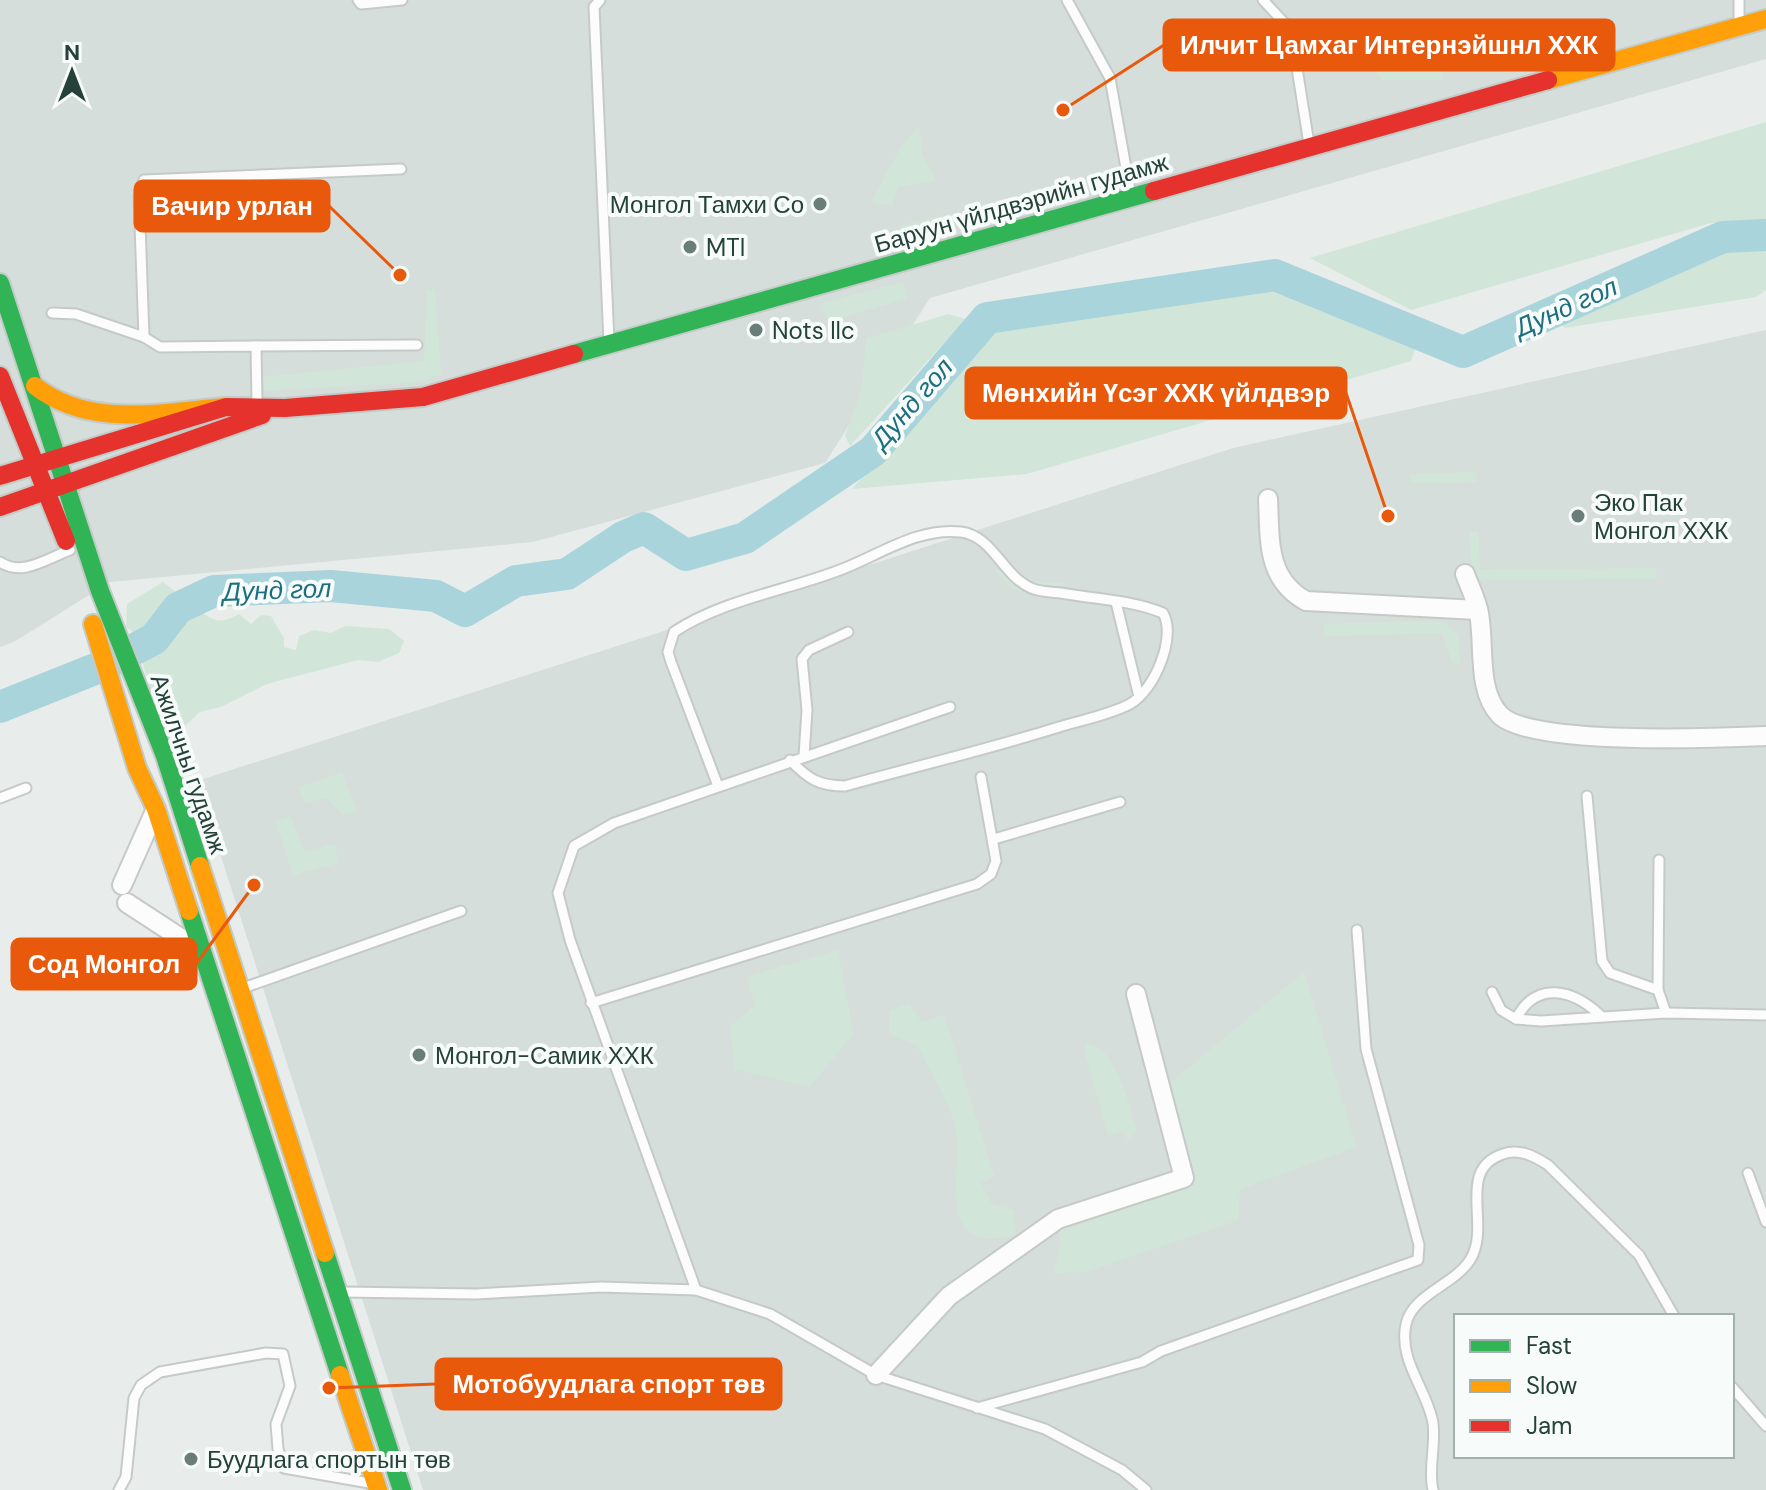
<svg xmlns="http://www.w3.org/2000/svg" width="1766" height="1490" viewBox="0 0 1766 1490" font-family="'DM Sans',sans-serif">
<rect width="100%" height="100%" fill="#e8edeb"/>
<!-- built -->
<g fill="#d6dedb" fill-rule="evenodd">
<path d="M0 0H1766V59L930 298 825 463 533 542 110 582 14 642 0 647Z"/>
<path d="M1766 330V1490H423L197 781 1233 448ZM1456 1316H1732V1456H1456Z"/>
</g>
<!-- green -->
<g fill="#d1e6d8">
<path d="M1443 70 1441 80H1382L1375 71Z"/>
<path d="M1766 122V221L1711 223 1411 310 1310 258Z"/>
<path d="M919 126 922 154 936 181 898 187 892 205 876 204 872 200 901 147Z"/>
<path d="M952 213 955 222 901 236 899 226Z"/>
<path d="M1766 240V290L1756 297 1565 328 1540 302 1722 242Z"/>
<path d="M903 282 906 299 828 321 822 303Z"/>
<path d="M1277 284 1416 347 1411 361 1027 474 852 489 995 325Z"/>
<path d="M435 289 441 374 422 382 264 391 263 377 424 361 427 290Z"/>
<path d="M948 314 966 319 850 446 845 436 862 388 866 339Z"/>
<path d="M1475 472 1477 482 1411 483V474Z"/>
<path d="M1470 532H1478L1480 570 1656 568 1657 579 1471 580Z"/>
<path d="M996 570H1014L1015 581 1064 583 1066 595C1035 595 1013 598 996 570Z"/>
<path d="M163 582 180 595 149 636 136 634 126 627 127 604Z"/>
<path d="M189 609C214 614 212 629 239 614L251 624 261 615 271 616 284 638V647L296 650 299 636 314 630 331 633 345 626 389 629 404 641 399 653 378 662 358 660 267 684 221 707 200 712 184 727 159 721 142 661 168 641 169 629Z"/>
<path d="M1423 621 1445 623 1458 635 1460 665 1452 662 1442 633 1324 636V624Z"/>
<path d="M32 678 44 679 27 700 12 705 7 714 0 713V695L11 693 17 684Z"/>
<path d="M342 772 357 811 344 815 327 798 305 803 298 788Z"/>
<path d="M290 816 305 852 335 844 338 863 293 875 276 821Z"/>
<path d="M838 950 853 1034 810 1087 735 1069 730 1027 755 1005 747 977Z"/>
<path d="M1304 972 1356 1147 1240 1189 1238 1220 1086 1272 1054 1273 1060 1243 1058 1226 1187 1179 1169 1084Z"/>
<path d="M909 1004 922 1022 944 1015 994 1176 981 1183 992 1204 1013 1210 1016 1235C933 1255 963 1177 956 1130 952 1106 928 1068 917 1045L890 1034 889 1011Z"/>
<path d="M1088 1044C1117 1048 1128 1105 1137 1130L1128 1140 1123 1131 1108 1135 1084 1049Z"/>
</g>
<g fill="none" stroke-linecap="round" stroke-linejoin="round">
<!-- river -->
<path stroke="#a9d4db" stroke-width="32" d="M0 707 100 667 154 639 178 608 214 591 331 586 436 596 465 611 516 581 567 574 623 537 644 528 686 555 745 538 873 451 987 318 1275 275 1463 352 1723 237 1766 235"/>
<!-- lane casing -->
<g stroke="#c5cac8" stroke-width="13">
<g id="lane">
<path d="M358 0 361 4 402 0"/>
<path d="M600 0 594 7 609 342"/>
<path d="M1067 0 1110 78 1131 196"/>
<path d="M1263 0 1291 30 1309 144"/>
<path d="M1739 0V24"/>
<path d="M52 313 76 314 144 337"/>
<path d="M256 346 417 345"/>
<path d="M257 403 256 346 160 347 144 337 139 196 144 180 401 169"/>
<path d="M0 562C22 577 46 559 70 550"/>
<path d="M1116 602 1139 697"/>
<path d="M804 756 807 710 802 659 809 650 848 632"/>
<path d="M718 786 671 662 668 652 674 632C723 599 791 590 845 568 882 553 920 527 961 532 993 536 1002 575 1031 588 1039 592 1052 592 1061 593 1095 599 1131 600 1163 613 1177 637 1154 691 1130 704 1109 715 1082 720 1059 727 989 749 917 766 845 786 819 786 808 779 790 760"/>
<path d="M1587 796 1602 961 1610 973 1658 990 1666 1013"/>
<path d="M0 798 26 788"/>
<path d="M994 839 1120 802"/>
<path d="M246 987 461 911"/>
<path d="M1658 990 1659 860"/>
<path d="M1492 992 1501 1010 1516 1019 1541 1021 1666 1013 1766 1015"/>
<path d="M591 1003 977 884 991 874 996 861 981 777"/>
<path d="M1516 1019C1536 980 1573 989 1601 1016"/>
<path d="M1748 1173 1766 1222"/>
<path d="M696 1290 570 940 558 893 574 846 614 823 950 707"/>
<path d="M343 1292 476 1294 601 1287 696 1290 770 1314 876 1375 1045 1429 1122 1470 1146 1490"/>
<path d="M1732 1387 1766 1426"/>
<path d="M977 1408 1142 1362 1161 1351 1418 1260 1419 1245 1366 1049 1357 930"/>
<path d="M119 1490 126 1477 134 1398 141 1385 160 1372 266 1353 283 1354 290 1386 276 1424 278 1449 284 1468 369 1483"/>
<path d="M1433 1490C1428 1469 1436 1445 1433 1423 1427 1389 1398 1361 1406 1324 1413 1294 1454 1285 1470 1260 1492 1226 1455 1170 1503 1154 1519 1148 1534 1156 1548 1165L1639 1255 1674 1316"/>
</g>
</g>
<!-- street casing -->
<g stroke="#c5cac8" stroke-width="22">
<g id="street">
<path d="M1268 499C1270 540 1266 579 1306 601L1478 610"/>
<path d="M1465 574C1469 585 1475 597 1478 609 1486 640 1475 689 1500 715 1530 746 1718 738 1766 736"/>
<path d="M122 885 156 809"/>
<path d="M127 903 202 952"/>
<path d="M876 1375 949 1296 1058 1219 1184 1178 1136 994"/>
</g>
</g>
<!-- fast casing -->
<g stroke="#c3cbc8" stroke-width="22">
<g id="fast">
<path d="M0 283 100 591 165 756 200 866"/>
<path d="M574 354 1154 191"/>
<path d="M189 911 340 1375"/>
<path d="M325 1253 402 1490"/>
</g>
</g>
<!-- slow casing -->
<g stroke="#c3cbc8" stroke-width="22">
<g id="slow">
<path d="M1548 80 1766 19"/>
<path d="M35 386C90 429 161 412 226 407"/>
<path d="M93 624 137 768 156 809 189 911"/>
<path d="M200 866 325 1253"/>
<path d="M340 1375 378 1490"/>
</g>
</g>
<!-- jam casing -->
<g stroke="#c3cbc8" stroke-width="22">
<g id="jam">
<path d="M1154 191 1548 80"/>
<path d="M0 376 66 541"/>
<path d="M0 476 226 407 285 408 423 397 574 354"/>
<path d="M0 507 262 415"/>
</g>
</g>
<!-- lane -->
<use href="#lane" stroke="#fcfcfc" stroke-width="9"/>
<!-- street -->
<use href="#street" stroke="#fcfcfc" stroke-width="18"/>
<!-- fast -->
<use href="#fast" stroke="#30b455" stroke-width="18"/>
<!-- slow -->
<use href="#slow" stroke="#ff9f0a" stroke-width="18"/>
<!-- jam -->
<use href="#jam" stroke="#e5322d" stroke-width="18"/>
</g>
<!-- markers -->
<g fill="#697e78" stroke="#f7fbf9" stroke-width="3">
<circle cx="820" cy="204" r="8"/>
<circle cx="690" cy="247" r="8"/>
<circle cx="756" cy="330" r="8"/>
<circle cx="1578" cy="516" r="8"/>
<circle cx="419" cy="1055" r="8"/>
<circle cx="191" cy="1459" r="8"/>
</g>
<g text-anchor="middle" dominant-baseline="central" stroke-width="8" stroke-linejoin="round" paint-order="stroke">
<!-- street labels -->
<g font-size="24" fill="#24423a" stroke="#f7fbf9">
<text transform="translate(1021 203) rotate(-16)">Баруун үйлдвэрийн гудамж</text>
<text transform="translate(189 764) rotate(71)">Ажилчны гудамж</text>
</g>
<!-- poi labels -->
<g font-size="24" fill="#24423a" stroke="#f7fbf9" text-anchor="start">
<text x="804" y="204" text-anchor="end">Монгол Тамхи Со</text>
<text x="706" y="247">MTI</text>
<text x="772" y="330">Nots llc</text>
<text x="1594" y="502">Эко Пак<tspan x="1594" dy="28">Монгол ХХК</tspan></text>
<text x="435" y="1055">Монгол-Самик ХХК</text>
<text x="207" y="1459">Буудлага спортын төв</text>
</g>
<!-- water labels -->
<g font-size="26" font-style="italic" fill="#1c6f80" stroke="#f7fbf9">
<text transform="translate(1566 307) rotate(-24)">Дунд гол</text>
<text transform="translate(912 403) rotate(-49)">Дунд гол</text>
<text transform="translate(277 590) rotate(-2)">Дунд гол</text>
</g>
</g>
<!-- callouts -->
<path fill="none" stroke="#e8590c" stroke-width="3" d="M1063 110L1164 45M400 275L329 206M1388 516L1346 393M254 885L196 964M329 1388L436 1384"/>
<g fill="#e8590c" stroke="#f7fbf9" stroke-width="3">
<circle cx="1063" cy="110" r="8"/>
<circle cx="400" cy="275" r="8"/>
<circle cx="1388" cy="516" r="8"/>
<circle cx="254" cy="885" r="8"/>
<circle cx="329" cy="1388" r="8"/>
</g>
<g fill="#e8590c" stroke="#e8590c" stroke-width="3">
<rect x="1164" y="20" width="450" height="50" rx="8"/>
<rect x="135" y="181" width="194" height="50" rx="8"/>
<rect x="966" y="368" width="380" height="50" rx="8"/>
<rect x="12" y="939" width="184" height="50" rx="8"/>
<rect x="436" y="1359" width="345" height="50" rx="8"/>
</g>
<g font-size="26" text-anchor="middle" font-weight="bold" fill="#fff">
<text x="1389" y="54">Илчит Цамхаг Интернэйшнл ХХК</text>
<text x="232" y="215">Вачир урлан</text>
<text x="1156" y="402">Мөнхийн Үсэг ХХК үйлдвэр</text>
<text x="104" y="973">Сод Монгол</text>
<text x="609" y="1393">Мотобуудлага спорт төв</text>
</g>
<!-- legend -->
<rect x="1454" y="1314" width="280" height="144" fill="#f7fbf9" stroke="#a3b1ad" stroke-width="2"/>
<rect x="1470" y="1340" width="40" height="12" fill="#30b455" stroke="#a3b1ad" stroke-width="2"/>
<text x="1526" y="1354" font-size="24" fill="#24423a">Fast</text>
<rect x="1470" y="1380" width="40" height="12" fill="#ff9f0a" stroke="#a3b1ad" stroke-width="2"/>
<text x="1526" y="1394" font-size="24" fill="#24423a">Slow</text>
<rect x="1470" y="1420" width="40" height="12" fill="#e5322d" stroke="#a3b1ad" stroke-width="2"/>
<text x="1526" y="1434" font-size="24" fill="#24423a">Jam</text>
<!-- north arrow -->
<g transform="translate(72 72)" stroke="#f7fbf9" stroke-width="6" paint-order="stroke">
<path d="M0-6L14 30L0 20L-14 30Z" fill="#24423a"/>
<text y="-12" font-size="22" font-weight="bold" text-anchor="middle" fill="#24423a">N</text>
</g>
</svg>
